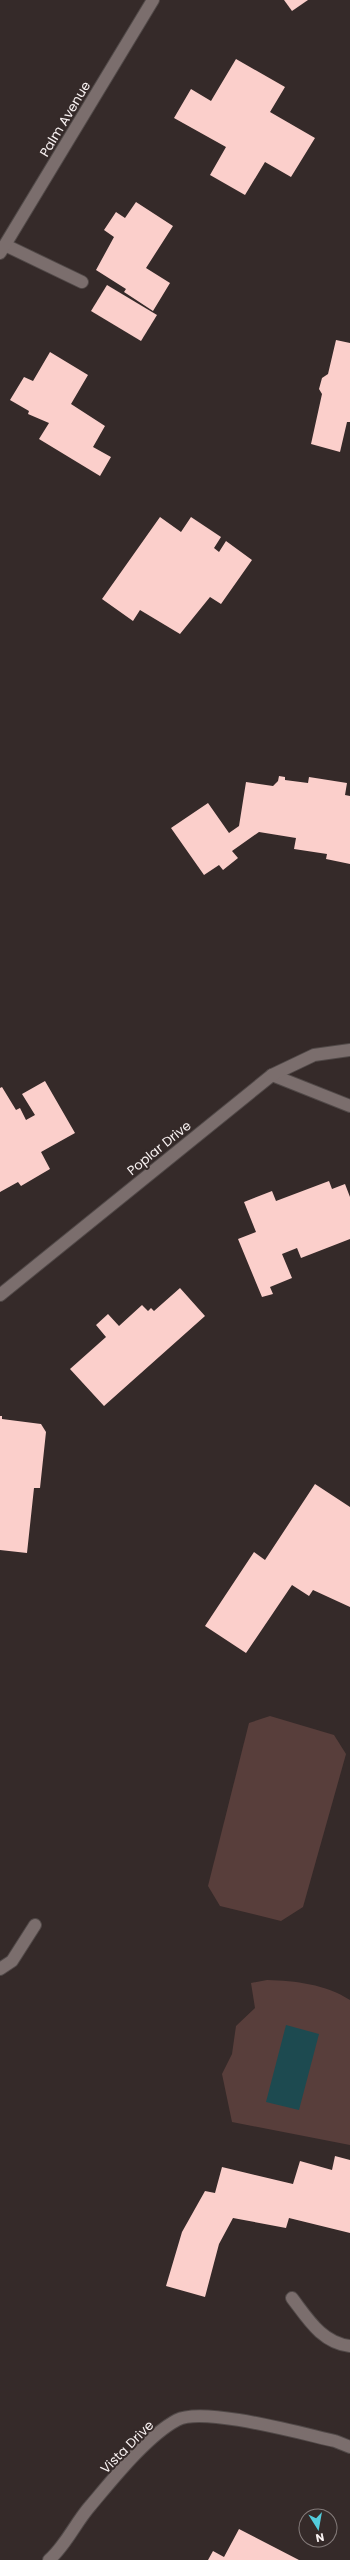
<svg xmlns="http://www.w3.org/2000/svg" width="350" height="2560" viewBox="0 0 350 2560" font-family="Poppins,sans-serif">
<rect width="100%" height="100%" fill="#352a29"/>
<!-- green -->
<g fill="#583e3b">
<path d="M270 1716 334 1735 346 1754 303 1907 281 1921 220 1906 208 1886 249 1723Z"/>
<path d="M267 1980C296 1981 325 1984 350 2000V2145L232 2122 222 2074 232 2054 236 2026 255 2008 251 1983Z"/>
</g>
<!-- water -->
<path fill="#1d4a50" d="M286 2025 319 2034 299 2110 266 2102Z"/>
<!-- building -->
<g fill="#fbcfcb">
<path d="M284 0H308L292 11Z"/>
<path d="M236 59 285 87 270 112 315 138 291 177 265 162 245 195 210 175 226 147 174 118 191 89 211 101Z"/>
<path d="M136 202 173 226 146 268 170 283 153 311 124 292 126 289 96 270 114 237 104 230 116 212 125 218Z"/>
<path d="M107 285 157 315 141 341 91 311Z"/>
<path d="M336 340 350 343V422H347L340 452 311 444 322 394 319 389 322 378 328 374Z"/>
<path d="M50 352 88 375 71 404 105 426 93 447 111 457 100 476 39 439 49 423 28 414 29 411 10 400 24 377 33 381Z"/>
<path d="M160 517 181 532 191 517 221 537 214 548 219 552 226 541 252 560 221 604 210 597 180 634 140 610 133 621 102 599Z"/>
<path d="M279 776 285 777V780L308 783 309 777 347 783 345 795 350 796V864L326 859 327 854 294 849 296 838 259 832 232 851 238 858 223 870 219 865 204 875 171 828 208 803 229 833 239 826 246 782 273 786 278 781Z"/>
<path d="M45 1081 75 1133 41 1152 50 1169 21 1186 18 1182 0 1192V1088L2 1087 16 1110 20 1108 26 1120 35 1115 22 1094Z"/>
<path d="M329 1181 332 1189 345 1184 350 1197V1239L301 1258 297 1248 282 1254 292 1278 270 1287 273 1294 262 1297 238 1239 256 1232 244 1202 272 1191 276 1201Z"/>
<path d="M180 1288 205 1316 104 1406 70 1369 106 1337 96 1325 108 1314 119 1326 142 1305 148 1311 151 1308 154 1311Z"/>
<path d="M0 1416H2V1419L41 1424 46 1432 40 1488H34L27 1553 0 1550Z"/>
<path d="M315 1484 350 1507V1607L313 1590 309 1596 292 1585 246 1653 205 1626 254 1552 265 1560Z"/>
<path d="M335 2156 350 2160V2233L289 2218 286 2228 233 2218 219 2244 205 2297 166 2286 182 2232 205 2191 215 2193 222 2167 293 2184 300 2161 332 2170Z"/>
<path d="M239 2529 299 2560H208L213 2551 224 2557Z"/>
</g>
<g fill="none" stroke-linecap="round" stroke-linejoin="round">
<!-- minor casing -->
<g stroke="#514948" stroke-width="14">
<g id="minor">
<path d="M5 245 82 282"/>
<path d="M0 253 153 0"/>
<path d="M272 1075 350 1106"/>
<path d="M0 1295 272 1075 314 1055 350 1050"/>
<path d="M0 1969 12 1961 35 1925"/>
<path d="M292 2298C308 2319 322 2343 350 2346"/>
<path d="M49 2560C67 2544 75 2523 91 2505 113 2479 147 2436 177 2420 203 2406 303 2434 335 2441L350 2447"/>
</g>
</g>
<!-- minor -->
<use href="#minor" stroke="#7b6e6d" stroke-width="12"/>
</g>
<g text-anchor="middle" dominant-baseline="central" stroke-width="4" stroke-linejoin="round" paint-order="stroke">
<!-- street labels -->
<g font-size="13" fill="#f9f2f2" stroke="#352a29">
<text transform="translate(65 119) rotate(-59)">Palm Avenue</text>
<text transform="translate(159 1148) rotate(-39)">Poplar Drive</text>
<text transform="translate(127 2447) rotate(-45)">Vista Drive</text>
</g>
</g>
<!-- north arrow -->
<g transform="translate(318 2528) rotate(169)"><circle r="19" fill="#352a29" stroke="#837a79"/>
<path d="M0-3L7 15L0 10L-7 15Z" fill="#53cbdb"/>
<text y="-6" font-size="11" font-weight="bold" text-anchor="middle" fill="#f9f2f2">N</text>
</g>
</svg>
